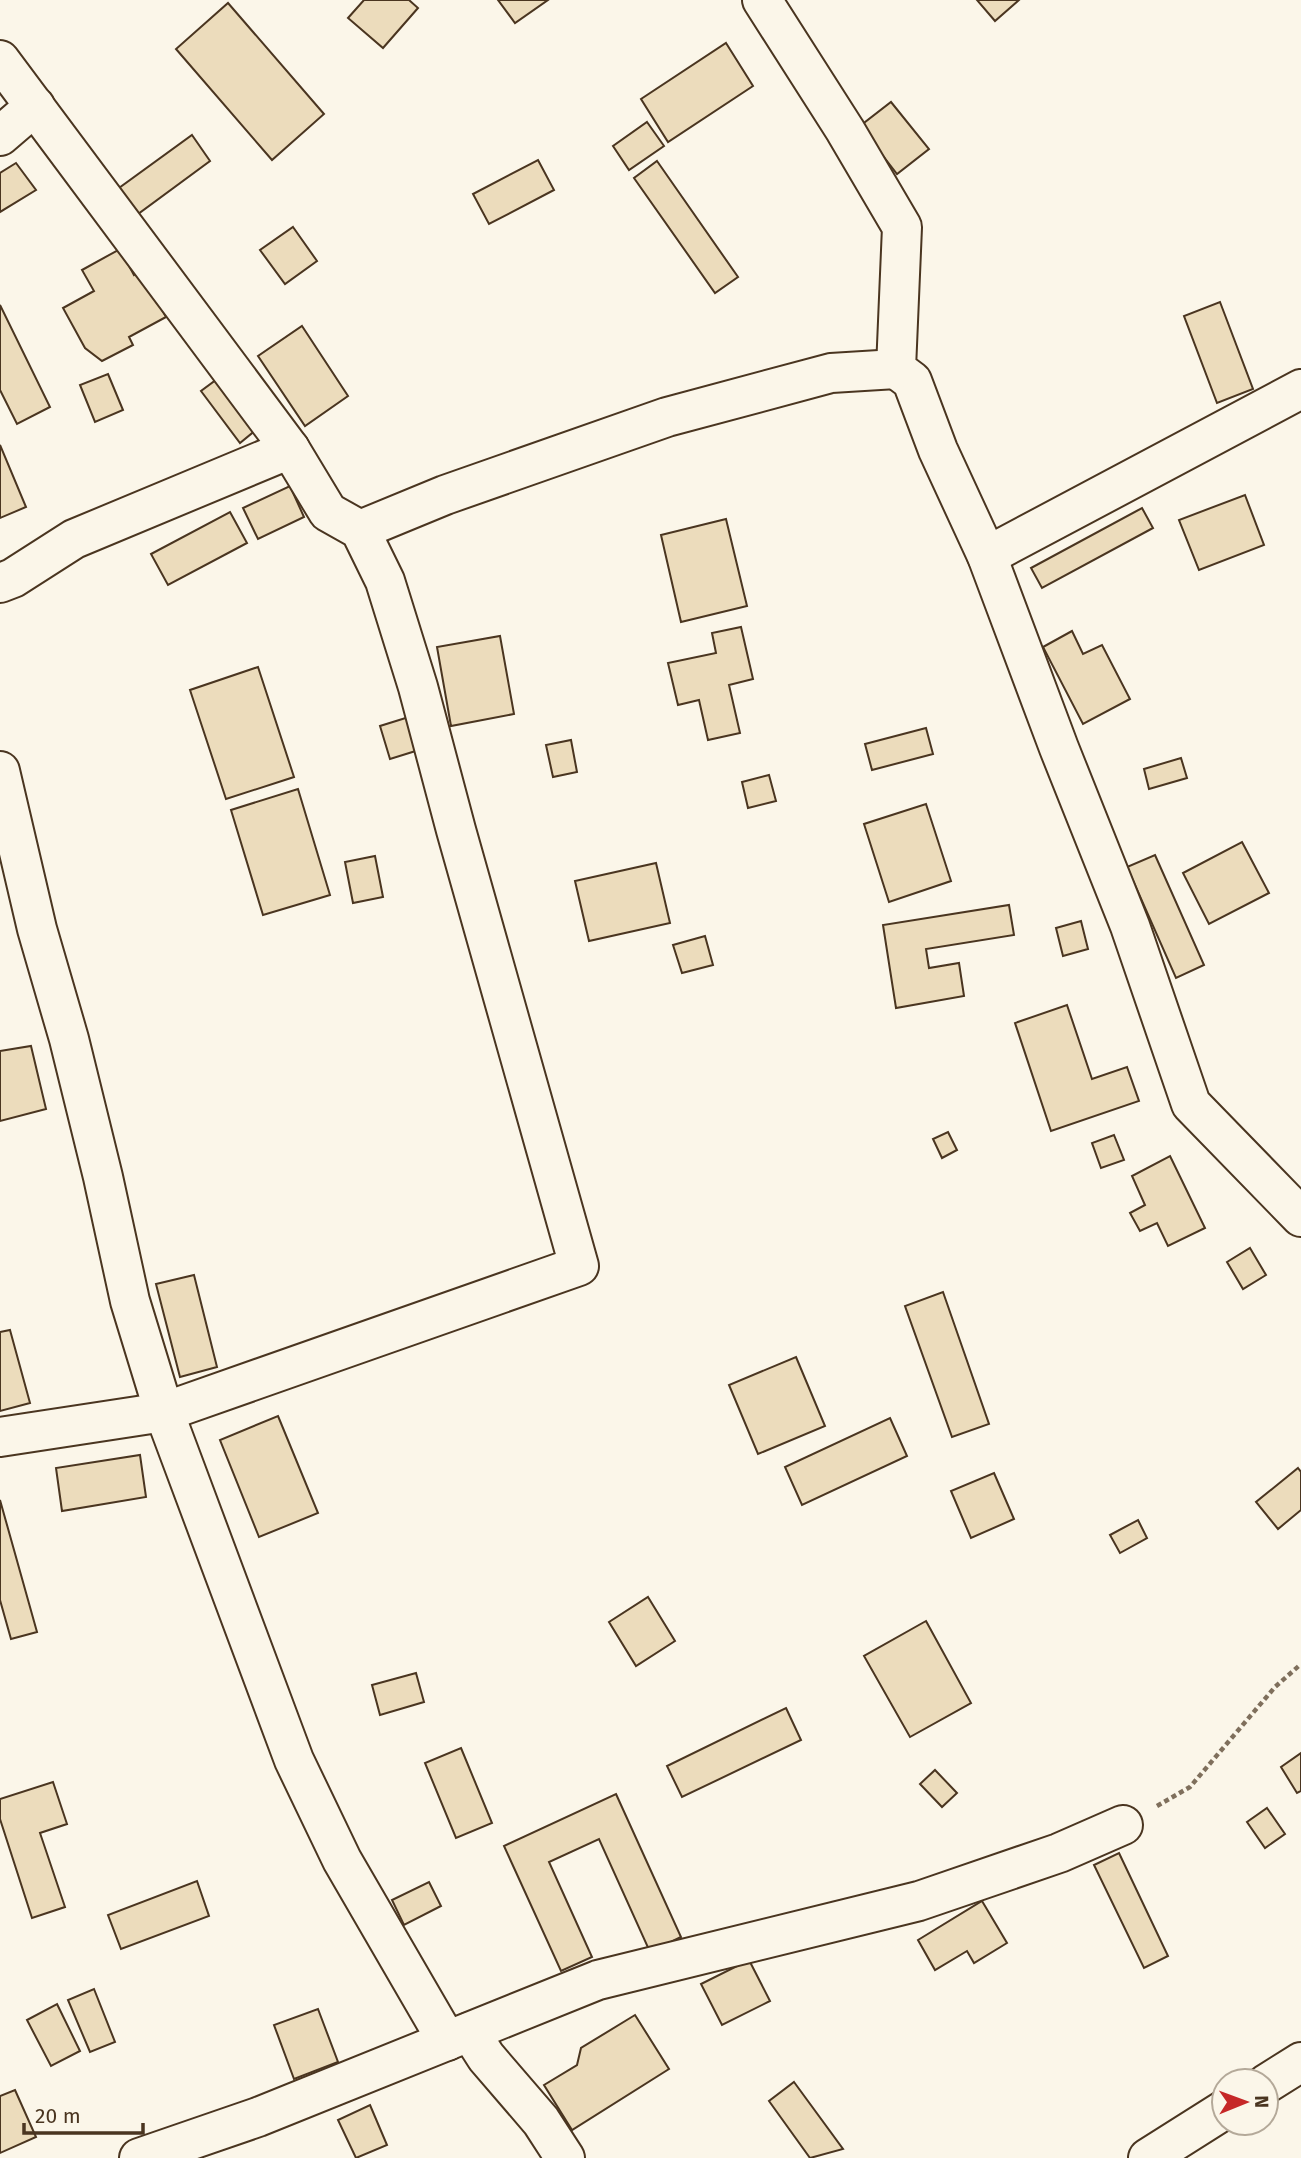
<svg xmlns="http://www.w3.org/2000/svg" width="1301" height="2158" viewBox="0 0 1301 2158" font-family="'Fira Sans',sans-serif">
<rect width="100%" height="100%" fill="#fbf6e9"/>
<!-- building -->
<g fill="#ecdcbc" stroke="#4a3520" stroke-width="2">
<path d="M364 0H409L418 8 383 48 348 18Z"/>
<path d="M498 0H548L515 23Z"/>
<path d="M977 0H1019L995 21Z"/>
<path d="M228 3 324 114 272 160 176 49Z"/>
<path d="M726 43 753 86 668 142 641 99Z"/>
<path d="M891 102 929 149 897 174 860 126Z"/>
<path d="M647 122 664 146 629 170 613 146Z"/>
<path d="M192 135 210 161 138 214 119 188Z"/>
<path d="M538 160 554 190 489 224 473 194Z"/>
<path d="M657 161 738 277 715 293 634 178Z"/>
<path d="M16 163 36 190 0 212V173Z"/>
<path d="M293 227 317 261 285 284 260 250Z"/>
<path d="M120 249 134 275 141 271 166 317 129 337 133 345 102 361 85 348 63 308 94 291 82 270Z"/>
<path d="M1220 302 1253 389 1217 403 1184 316Z"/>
<path d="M0 305 50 407 17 424 0 390Z"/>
<path d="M302 326 348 396 305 426 258 356Z"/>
<path d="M108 374 123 410 95 422 80 385Z"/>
<path d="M224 374 262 425 240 443 201 391Z"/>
<path d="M0 445 26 507 0 518Z"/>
<path d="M290 486 304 517 258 539 243 508Z"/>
<path d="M1245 495 1264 545 1199 570 1179 520Z"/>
<path d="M1142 508 1153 528 1042 588 1031 568Z"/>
<path d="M230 512 247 543 168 585 151 554Z"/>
<path d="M726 519 747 606 681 622 661 535Z"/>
<path d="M741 627 753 679 729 685 740 733 708 740 699 700 678 705 668 663 716 653 712 633Z"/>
<path d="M1072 631 1083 654 1102 645 1130 699 1083 724 1043 647Z"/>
<path d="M500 636 514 714 451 726 437 647Z"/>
<path d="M258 667 294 777 226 799 190 690Z"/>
<path d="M412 716 422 749 390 759 380 726Z"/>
<path d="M926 728 933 754 872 770 865 744Z"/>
<path d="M571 740 577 772 553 777 546 745Z"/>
<path d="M1181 758 1187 778 1149 789 1144 769Z"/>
<path d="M769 775 776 801 748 808 742 782Z"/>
<path d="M298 789 330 895 263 915 231 810Z"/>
<path d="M926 804 951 881 889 902 864 824Z"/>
<path d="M1242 842 1269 893 1209 924 1183 873Z"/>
<path d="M1155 855 1204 965 1176 978 1127 867Z"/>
<path d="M375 856 383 897 353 903 345 862Z"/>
<path d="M656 863 670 923 589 941 575 881Z"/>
<path d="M1009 905 1014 935 926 949 929 968 959 963 964 996 896 1008 883 925Z"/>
<path d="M1081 921 1088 949 1063 956 1056 928Z"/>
<path d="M705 936 713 965 682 973 673 945Z"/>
<path d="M1067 1005 1092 1079 1127 1067 1139 1101 1051 1131 1015 1023Z"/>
<path d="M31 1046 46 1109 0 1121V1051Z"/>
<path d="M948 1132 957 1150 942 1158 933 1139Z"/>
<path d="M1114 1135 1124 1160 1101 1168 1092 1143Z"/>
<path d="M1170 1156 1205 1228 1168 1246 1157 1223 1140 1231 1130 1213 1145 1205 1132 1176Z"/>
<path d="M1250 1248 1266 1275 1243 1289 1227 1262Z"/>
<path d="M194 1275 217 1367 180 1377 156 1284Z"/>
<path d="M943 1292 989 1424 952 1437 905 1306Z"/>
<path d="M10 1330 30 1403 0 1411V1332Z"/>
<path d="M796 1357 825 1426 758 1454 729 1385Z"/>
<path d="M278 1416 318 1513 259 1537 220 1440Z"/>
<path d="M890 1418 907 1456 802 1505 785 1467Z"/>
<path d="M140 1455 146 1497 62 1511 56 1468Z"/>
<path d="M1298 1468 1301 1472V1510L1278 1529 1256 1502Z"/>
<path d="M994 1473 1014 1519 971 1538 951 1491Z"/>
<path d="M0 1500 37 1632 11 1639 0 1600Z"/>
<path d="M1138 1520 1147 1538 1120 1553 1110 1535Z"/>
<path d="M648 1597 675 1641 636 1666 609 1622Z"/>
<path d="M926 1621 971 1703 910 1737 864 1656Z"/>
<path d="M416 1673 424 1702 380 1715 372 1685Z"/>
<path d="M786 1708 801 1740 682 1797 667 1766Z"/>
<path d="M461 1748 492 1823 456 1838 425 1763Z"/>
<path d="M1301 1753V1791L1297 1793 1281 1767Z"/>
<path d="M935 1770 957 1793 942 1807 920 1784Z"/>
<path d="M53 1782 67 1824 40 1833 65 1907 32 1918 0 1819V1799Z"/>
<path d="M616 1794 681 1937 650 1952 599 1839 549 1862 592 1957 561 1971 504 1846Z"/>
<path d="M1267 1808 1285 1834 1265 1848 1247 1822Z"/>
<path d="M1119 1853 1168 1956 1144 1968 1094 1865Z"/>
<path d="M197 1881 209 1916 121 1949 108 1915Z"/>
<path d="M429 1882 441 1906 404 1925 392 1900Z"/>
<path d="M982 1901 1007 1943 974 1963 967 1951 935 1970 918 1940Z"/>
<path d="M749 1960 770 2001 722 2025 701 1984Z"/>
<path d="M94 1989 115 2042 90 2052 68 2000Z"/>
<path d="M57 2004 80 2051 51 2066 27 2020Z"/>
<path d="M318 2009 338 2062 294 2079 274 2025Z"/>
<path d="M635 2015 669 2069 572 2130 544 2085 577 2065 581 2048Z"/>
<path d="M794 2082 843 2149 810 2158 769 2101Z"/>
<path d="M15 2090 36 2137 0 2153V2096Z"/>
<path d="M370 2105 387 2145 356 2158 338 2120Z"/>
</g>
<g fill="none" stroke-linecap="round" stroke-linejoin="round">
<!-- minor casing -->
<g stroke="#4a3520" stroke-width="42">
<g id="minor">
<path d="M762 0 845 130 902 227 896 369 912 381 938 450 987 556 1059 748 1130 926 1191 1104 1301 1217"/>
<path d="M0 60 290 449 328 512 360 530 385 581 418 687 456 830 579 1266 164 1412 0 1437"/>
<path d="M0 136 35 106"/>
<path d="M360 530 445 495 667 417 831 373 896 369"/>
<path d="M987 556 1301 389"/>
<path d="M0 583 13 578 74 539 290 449"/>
<path d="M0 771 37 929 69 1039 103 1177 130 1301 164 1412 294 1760 342 1860 447 2041"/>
<path d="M470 2032 486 2057 541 2121 565 2158"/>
<path d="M1266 2084 1301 2062"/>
<path d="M139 2158 258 2117 598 1980 919 1901 1059 1853 1123 1825"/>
<path d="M1148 2158 1224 2110"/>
</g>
</g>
<!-- path -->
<path stroke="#7f6f5c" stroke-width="4.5" stroke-dasharray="5 3.5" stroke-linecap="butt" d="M1157 1806 1190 1787 1275 1687 1301 1664"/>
<!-- minor -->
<use href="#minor" stroke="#fbf6e9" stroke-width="38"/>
</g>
<!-- north arrow -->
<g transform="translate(1245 2102) rotate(89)"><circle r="33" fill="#fbf6e9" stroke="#b4a999" stroke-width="2"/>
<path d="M0-5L12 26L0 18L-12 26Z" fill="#c62828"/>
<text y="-10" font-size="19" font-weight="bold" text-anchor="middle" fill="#4a3520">N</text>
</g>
<!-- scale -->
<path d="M24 2123v10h119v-10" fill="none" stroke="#4a3520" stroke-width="3.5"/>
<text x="35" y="2123" font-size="21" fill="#4a3520" stroke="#fbf6e9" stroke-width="5" paint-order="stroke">20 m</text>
</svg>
